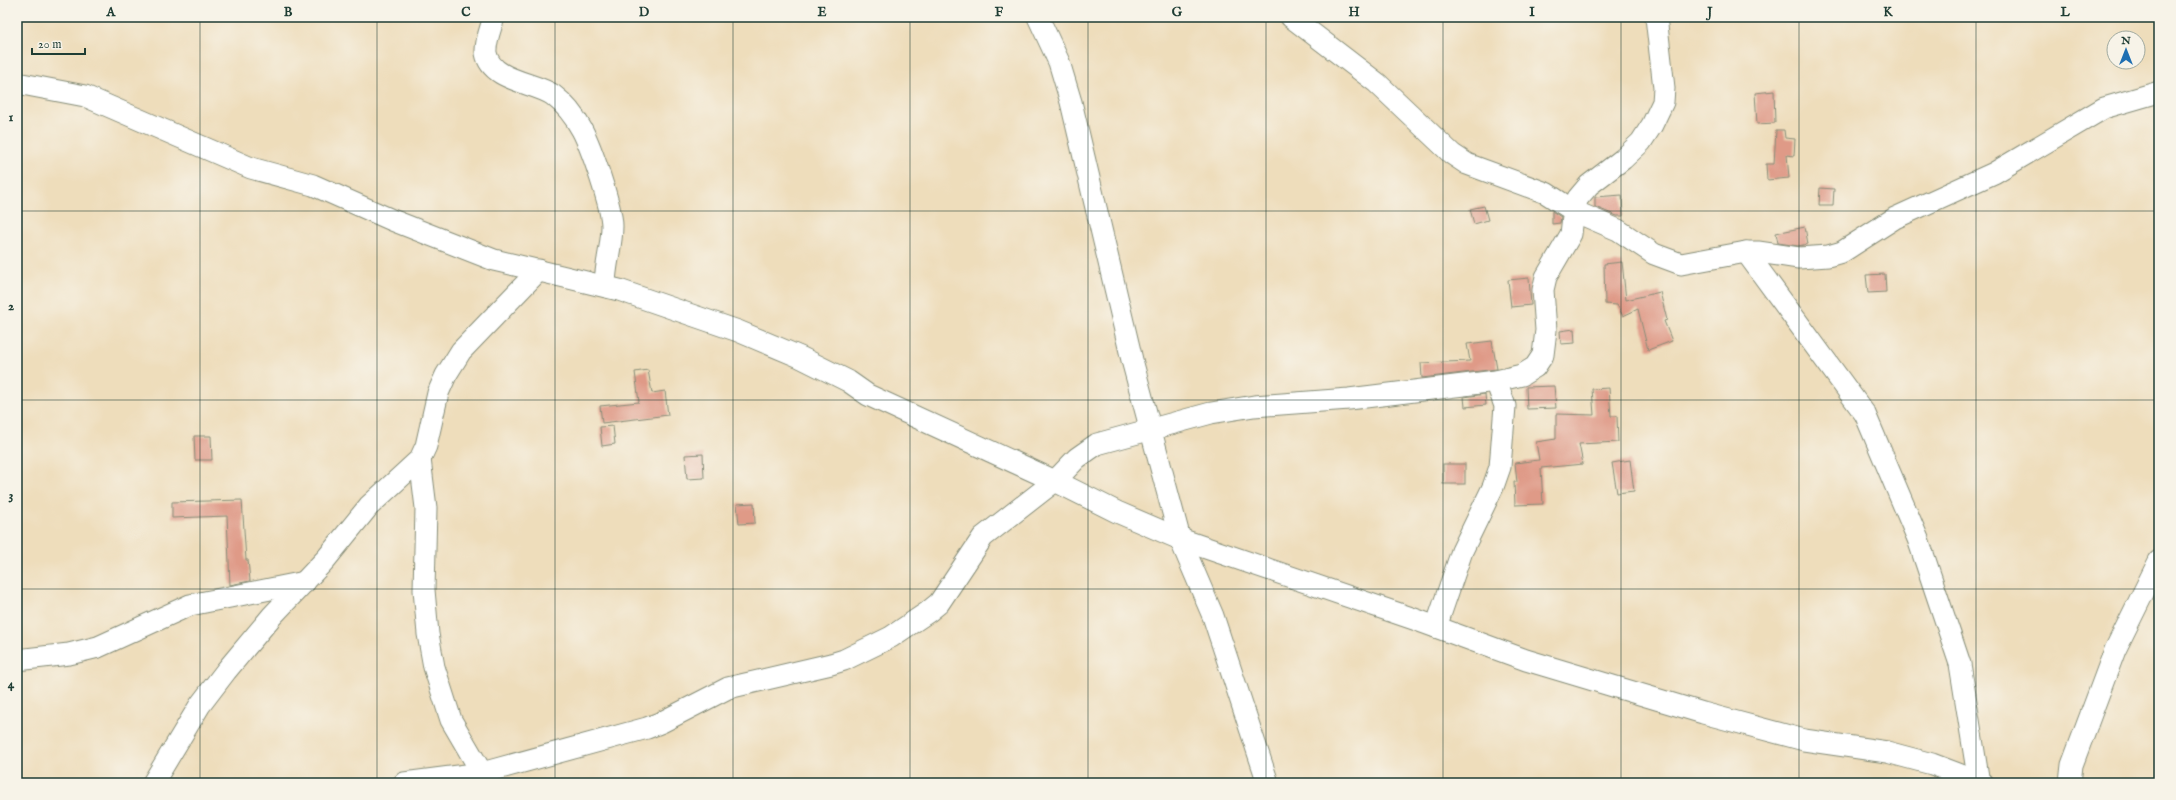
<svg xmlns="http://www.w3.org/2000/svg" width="2176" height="800" viewBox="0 0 2176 800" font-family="'IM FELL English',serif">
<rect width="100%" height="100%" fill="#f7f3e8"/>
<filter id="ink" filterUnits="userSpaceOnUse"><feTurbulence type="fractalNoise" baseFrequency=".025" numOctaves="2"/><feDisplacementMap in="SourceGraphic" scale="8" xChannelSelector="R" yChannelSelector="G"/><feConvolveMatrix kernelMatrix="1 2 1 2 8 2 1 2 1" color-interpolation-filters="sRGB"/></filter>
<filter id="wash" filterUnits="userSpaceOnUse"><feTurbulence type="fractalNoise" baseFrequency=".012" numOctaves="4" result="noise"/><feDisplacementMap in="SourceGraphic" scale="16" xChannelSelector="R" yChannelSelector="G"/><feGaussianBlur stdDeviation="0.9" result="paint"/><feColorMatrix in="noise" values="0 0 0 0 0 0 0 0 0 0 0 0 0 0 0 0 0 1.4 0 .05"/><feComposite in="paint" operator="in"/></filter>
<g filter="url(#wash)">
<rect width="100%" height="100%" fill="#edb"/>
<g id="blocks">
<!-- building -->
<g fill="#df9a87">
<path d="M1774 91 1775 123 1757 124 1755 93Z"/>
<path d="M1776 130H1784L1785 138 1795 139 1794 156 1787 155 1789 178 1767 180 1766 164H1774Z"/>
<path d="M1820 188 1834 189 1833 205H1819Z"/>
<path d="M1622 195 1623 216H1617L1595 207V197Z"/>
<path d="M1484 206 1488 220 1474 224 1470 209Z"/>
<path d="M1552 211 1561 217 1560 223 1552 224Z"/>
<path d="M1805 227 1808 244 1798 246 1778 243 1776 233Z"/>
<path d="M1622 262 1626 300 1660 292 1667 320 1664 321 1672 341 1648 350 1638 309 1623 316 1617 305 1605 304 1604 264Z"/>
<path d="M1885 274 1886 292 1868 293 1866 275Z"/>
<path d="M1529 278 1531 305 1511 307 1508 280Z"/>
<path d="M1574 329 1575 343 1561 344 1560 331Z"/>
<path d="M1492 341 1497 369 1422 378 1421 363 1470 361 1467 344Z"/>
<path d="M648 370 652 393 665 391 668 415 602 423 600 406 639 402 635 372Z"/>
<path d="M1554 386 1556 408 1527 409 1526 387Z"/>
<path d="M1609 388 1611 416H1617L1618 442 1579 444 1583 464 1541 468 1543 504 1515 505 1514 482H1517L1515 463 1539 460 1536 442 1556 439V414L1594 415 1592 389Z"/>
<path d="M1485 394 1486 405 1465 407 1464 397Z"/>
<path d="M613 426 615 444 602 446 600 427Z"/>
<path d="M194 436H211L212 460H195Z"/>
<path d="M703 454 704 478 687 479 685 455Z"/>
<path d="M1630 460 1634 491 1617 493 1612 463Z"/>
<rect x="1443" y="464" width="22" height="20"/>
<path d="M242 500 246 560H248L250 581 230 585 227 516 172 518V502Z"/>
<path d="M754 503 755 523 739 524 737 504Z"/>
</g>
</g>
</g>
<g filter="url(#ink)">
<use href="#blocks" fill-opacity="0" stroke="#868d78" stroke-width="1"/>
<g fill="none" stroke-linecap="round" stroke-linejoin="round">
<!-- street casing -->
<g stroke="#868d78" stroke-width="23">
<g id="street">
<path d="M494 17C491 28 485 41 486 53 491 81 534 82 553 95 565 104 575 117 582 130 591 147 612 207 612 226 612 246 605 265 605 286"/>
<path d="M1038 17 1059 62 1071 102 1132 360 1180 539 1213 616 1268 783"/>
<path d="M1291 17 1377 83 1452 154 1467 164 1546 193 1574 211 1618 230 1654 254 1681 264 1746 252H1758L1799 258 1828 256 1842 252 1895 218 1994 173 2104 108 2159 92"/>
<path d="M17 83 85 96 251 168 313 185 392 220 494 260 619 290 738 331 800 357 848 381 868 395 1055 481 1117 512 1180 539 1414 619 1526 660 1703 713 1804 740 1887 752 1932 764 1982 783"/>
<path d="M1746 252 1865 414 1918 539 1960 664 1979 783"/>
<path d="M420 459 426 508 424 590 428 634 434 667 451 720 482 773 485 783"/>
<path d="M1436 627 1462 551 1493 487 1500 467 1505 406 1496 381"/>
<path d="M17 660 69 654 98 647 190 605 305 582"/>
<path d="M153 783 200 705 226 671 272 616 326 559 369 506 420 459 426 446 438 393 446 375 461 351 539 270"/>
<path d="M404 783 482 773 647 728 662 722 728 688 831 664 844 660 891 637 928 612 939 603 983 537 1055 481 1077 458 1097 444 1211 413 1254 406 1349 399 1496 381 1522 375 1535 367 1543 355 1546 330 1543 290 1546 277 1571 234 1574 208 1578 198 1589 185 1623 159 1641 142 1652 125 1663 102 1664 88 1656 17"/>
<path d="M2070 783 2072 765 2115 650 2159 561"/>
</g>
</g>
<!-- street -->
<use href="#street" stroke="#fff" stroke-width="21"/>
</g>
</g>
<!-- grid -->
<path fill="none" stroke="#1f3d34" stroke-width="1" stroke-opacity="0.55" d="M200 17V783M377 17V783M555 17V783M733 17V783M910 17V783M1088 17V783M1266 17V783M1443 17V783M1621 17V783M1799 17V783M1976 17V783M17 211H2159M17 400H2159M17 589H2159"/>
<!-- margin -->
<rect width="2176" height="800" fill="none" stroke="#f7f3e8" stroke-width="44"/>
<!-- north arrow -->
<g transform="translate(2126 50)"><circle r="19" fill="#f7f3e8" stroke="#a1aaa0"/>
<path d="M0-3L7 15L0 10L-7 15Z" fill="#1f6fb2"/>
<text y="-6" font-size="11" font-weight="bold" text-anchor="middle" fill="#1f3d34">N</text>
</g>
<!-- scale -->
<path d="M32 48v6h53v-6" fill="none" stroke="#1f3d34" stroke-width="2"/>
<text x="38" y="48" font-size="12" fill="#1f3d34" stroke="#f7f3e8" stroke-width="3" paint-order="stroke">20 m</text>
<rect x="22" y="22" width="2132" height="756" fill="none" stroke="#1f3d34" stroke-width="1.5"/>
<g font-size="13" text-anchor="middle" font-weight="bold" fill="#1f3d34">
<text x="111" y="16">A</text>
<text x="288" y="16">B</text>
<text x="466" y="16">C</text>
<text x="644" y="16">D</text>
<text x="822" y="16">E</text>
<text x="999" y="16">F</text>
<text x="1177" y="16">G</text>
<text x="1354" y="16">H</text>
<text x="1532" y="16">I</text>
<text x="1710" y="16">J</text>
<text x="1888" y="16">K</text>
<text x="2065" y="16">L</text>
<text x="11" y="121">1</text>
<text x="11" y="310">2</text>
<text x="11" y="499">3</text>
<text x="11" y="688">4</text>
</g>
</svg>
